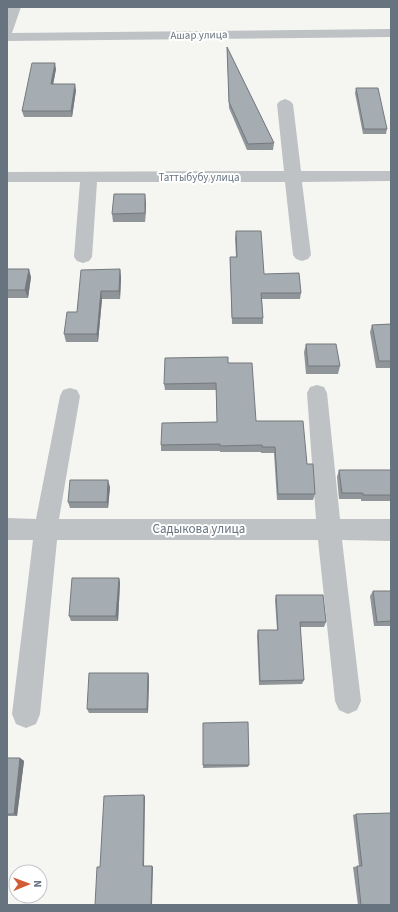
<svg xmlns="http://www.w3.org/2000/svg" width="398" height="912" viewBox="0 0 398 912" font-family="'Source Sans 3',sans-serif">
<rect width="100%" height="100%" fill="#f5f5f2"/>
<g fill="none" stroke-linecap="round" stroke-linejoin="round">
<!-- minor -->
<g fill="#bec2c5" fill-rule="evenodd">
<path d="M7 7H21L12 33 391 29V37L7 41Z"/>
<path d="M285 99 290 101 293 104 301 171H391V181L302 182 311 255 308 259 302 261 296 259 293 255 285 182H97L92 257 89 261 83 263 77 261 74 257 80 182H7V172L284 171 277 104 280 101Z"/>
<path d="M317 385 324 387 327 393 340 519H391V541L342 540 361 701 357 710 348 714 339 710 335 701 318 540H57L40 714 36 724 26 728 16 724 12 714 33 540H7V518L36 519 60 396 63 390 70 388 77 390 80 396 59 519H316L307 393 310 387Z"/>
</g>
</g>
<!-- wall -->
<g fill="#8f9599">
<path d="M227 47 274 143 273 150H247L229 108Z"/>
<path d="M56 69 53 84 76 90 72 117H24L22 111Z"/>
<path d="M356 88 387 129 386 134H363L355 93Z"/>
<path d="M146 203 145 222H113L112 214Z"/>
<path d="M236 231 264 274 301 293 300 299H262L263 318V324H232L230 264V257H236L235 238Z"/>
<path d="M7 269 31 277 28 298H7Z"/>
<path d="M120 269 121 278 120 299H102L98 342H66L64 334 77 312Z"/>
<path d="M391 324V368H376L370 332 372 325Z"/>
<path d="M306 344 340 366 338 374H306L304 352Z"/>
<path d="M228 363 256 421 307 464 315 494 313 500H277L274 453H261V452H220V451H161V445L217 422 216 390H165L164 384Z"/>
<path d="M339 470H391V501H361V499H339L337 477Z"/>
<path d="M110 487 108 508H70L68 502Z"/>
<path d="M119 578 120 583 118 621H71L69 616Z"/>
<path d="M373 591H391V626H374L370 596Z"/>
<path d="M276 595 326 622 324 627H300L304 680 302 684 259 685 257 635 258 630H277L275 600Z"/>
<path d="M148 673 149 677 148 713H89L87 709Z"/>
<path d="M203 723 249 765 248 767 203 768Z"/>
<path d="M7 758H20L24 761 17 816H7Z"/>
<path d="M356 814 391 905H358L353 867 359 866 353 815Z"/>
</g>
<!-- shaded-wall -->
<g fill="#74797d">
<path d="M55 63 56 69 52 90 51 84Z"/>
<path d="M75 84 76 90 72 117 71 111Z"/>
<path d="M145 194 146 203 145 222Z"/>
<path d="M29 269 31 277 28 298 25 290Z"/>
<path d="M120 269 121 278 120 299 119 291Z"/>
<path d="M101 291 102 299 98 342 97 334Z"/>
<path d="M108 480 110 487 108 508 107 502Z"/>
<path d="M119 578 120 583 118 621 116 616Z"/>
<path d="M148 673 149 677 148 713 147 709Z"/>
<path d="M20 758 24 761 17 816 14 814Z"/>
<path d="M144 795 145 797 144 867 143 866Z"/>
<path d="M152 866 153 867 152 905H151Z"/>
</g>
<!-- building -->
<g fill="#a6adb2" stroke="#74797d">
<path d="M227 47 274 143 248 144 229 102Z"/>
<path d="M32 63H55L51 84H75L71 111H22Z"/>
<path d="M356 88H378L387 129H364Z"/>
<path d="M114 194H145V213L112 214Z"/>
<path d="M236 231H261L264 274 299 273 301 293H261L263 318H232L230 257H237Z"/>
<path d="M7 269H29L25 290H7Z"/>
<path d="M120 269 119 291H101L97 334H64L67 312H77L81 270Z"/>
<path d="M391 324V361H379L372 325Z"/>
<path d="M306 344H336L340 366H308Z"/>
<path d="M228 357V363H252L256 421H303L307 464H313L315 494H278L275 447H262V445L220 446V444L161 445 162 423 217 422 216 383 164 384 165 358Z"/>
<path d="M339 470H391V495H363V493H342Z"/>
<path d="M70 480H108L107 502H68Z"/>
<path d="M72 578H119L116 616H69Z"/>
<path d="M373 591H391V621L377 622Z"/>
<path d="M276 595H323L326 622H300L304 680 260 681 258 630H278Z"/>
<path d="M89 673H148L147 709H87Z"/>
<path d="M248 722 249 765H203V723Z"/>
<path d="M7 758H20L14 814H7Z"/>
<path d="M144 795 143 866H152L151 905H95L97 867H100L104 796Z"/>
<path d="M391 813V905H361L357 866H362L356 814Z"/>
</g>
<g text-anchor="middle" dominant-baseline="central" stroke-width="4" stroke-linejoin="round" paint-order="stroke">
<!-- far-street labels -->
<g font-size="11" fill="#677480" stroke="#fff">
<text transform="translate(199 35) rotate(-1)">Ашар улица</text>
<text x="199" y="177">Таттыбубу улица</text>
</g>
<!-- street labels -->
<g font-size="13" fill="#677480" stroke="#fff">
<text x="199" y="529">Садыкова улица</text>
</g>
</g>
<!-- border -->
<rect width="398" height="912" fill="none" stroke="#677480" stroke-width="16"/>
<!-- north arrow -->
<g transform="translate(28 884) rotate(89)"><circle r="19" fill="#ffffff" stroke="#c2c7cc"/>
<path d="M0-3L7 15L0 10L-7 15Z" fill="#d15d36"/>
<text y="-6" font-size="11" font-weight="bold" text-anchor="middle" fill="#677480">N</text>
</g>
</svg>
